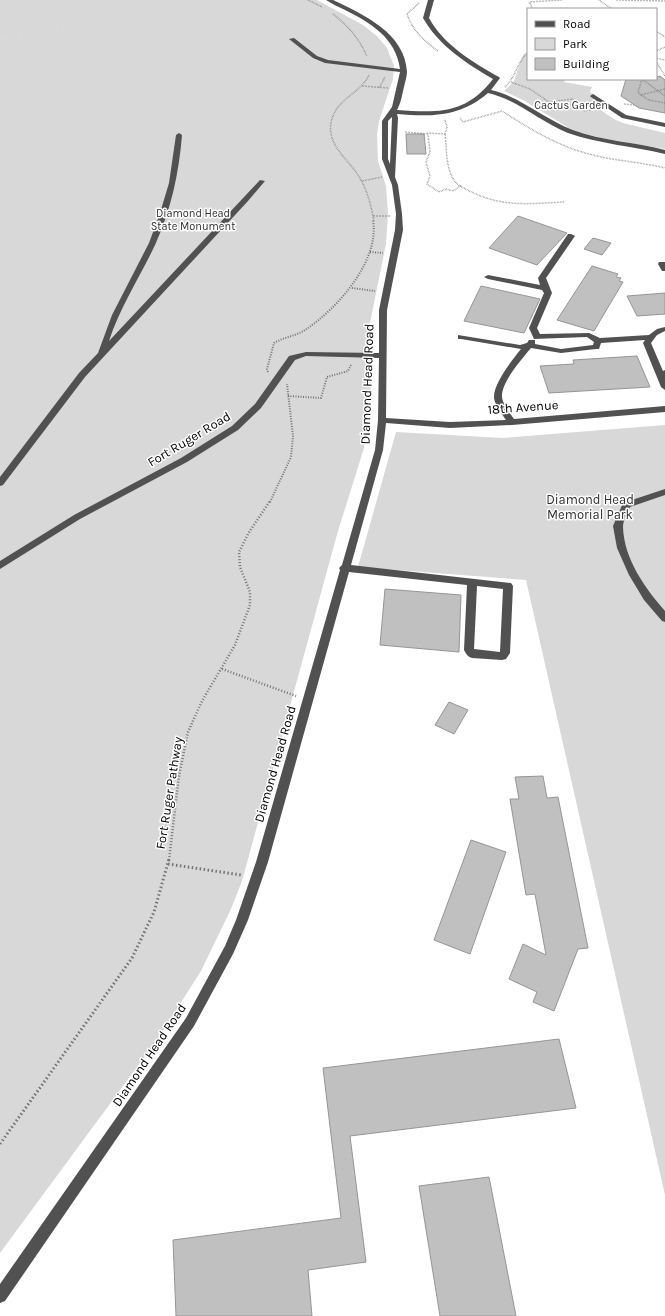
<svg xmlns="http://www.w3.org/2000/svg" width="665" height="1316" viewBox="0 0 665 1316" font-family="Karla,sans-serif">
<rect width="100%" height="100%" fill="#fff"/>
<!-- green -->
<g fill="#d8d8d8">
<path d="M0 0H317L363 25 377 36 387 48 394 66 393 79 379 121 377 134 378 161 386 186 388 214 386 244 369 328 371 385 364 448 338 531 242 881 231 909 201 971 157 1040 0 1253Z"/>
<path d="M528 53V79H565L564 82 592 87 590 92 596 96 597 103 593 105 614 119 623 123 665 133V149L601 138 584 134 569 128 523 100 504 91 514 81 523 55Z"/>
<path d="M665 425V1195L526 580 358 567 396 432 503 438Z"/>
</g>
<!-- building -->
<g fill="#c0c0c0" stroke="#959595">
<path d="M660 76 665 80V113L639 108 621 96 626 79H656V77Z"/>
<path d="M406 134H424L426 154H407Z"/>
<path d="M518 216 567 233 537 265 489 248Z"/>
<path d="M593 238 611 243 602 255 584 249Z"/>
<path d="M592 266 618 274 616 277 621 278 619 281 623 282 594 331 557 320Z"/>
<path d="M481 286 540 299 524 333 464 321Z"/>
<path d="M665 293V314L637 316 627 296Z"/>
<path d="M637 356 650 387 549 393 540 366 574 364 573 360Z"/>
<path d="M385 589 461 595 459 652 380 645Z"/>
<path d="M449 702 468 710 454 734 435 725Z"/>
<path d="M543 776 547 798 558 797 588 948 578 949 554 1011 533 1002 537 992 509 979 523 944 546 955 535 894 526 895 510 799H519L515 777Z"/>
<path d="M471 840 506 852 470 954 434 940Z"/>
<path d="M559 1039 576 1108 350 1136 366 1262 308 1270 312 1316H176L173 1240 341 1218 323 1068Z"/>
<path d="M489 1177 516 1316H440L419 1186Z"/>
</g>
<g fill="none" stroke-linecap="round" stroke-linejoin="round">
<!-- minor-tunnel -->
<path stroke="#d9d9d9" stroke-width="6" stroke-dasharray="6 3" stroke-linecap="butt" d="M0 40 77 25"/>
<!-- path-far3 -->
<g stroke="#737373" stroke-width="1.5" stroke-dasharray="0.5 1" stroke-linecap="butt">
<path d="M308 0 322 7"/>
<path d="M599 0 612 9"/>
<path d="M616 0 665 1"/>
<path d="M419 3 407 14C413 31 424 41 438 51"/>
<path d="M533 9 529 2 562 0"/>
<path d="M333 14C348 26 360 39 367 57"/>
<path d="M656 31 665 37"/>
<path d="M656 51 665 47"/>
<path d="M656 58 665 60"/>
<path d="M656 61 665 76"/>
<path d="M369 75C361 92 340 98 333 116 322 144 350 159 361 180 368 193 371 206 374 221"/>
<path d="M511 82 530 89 549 102 572 99 584 111 595 109"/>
<path d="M362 86 389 88"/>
<path d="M505 87C516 77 517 62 528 52"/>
<path d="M379 88 385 77"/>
<path d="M665 89 641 95 649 100 665 103"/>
<path d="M641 95 638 92 642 79 665 96"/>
<path d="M624 104 634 105"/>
<path d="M460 118 463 122 502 111C530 129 559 147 593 155 616 161 641 162 665 168"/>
<path d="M445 120 447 127 445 134"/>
<path d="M405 132 428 134 430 152 426 162 430 176 427 184 439 192 446 189 453 191 460 186C445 176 447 150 445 134L427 133"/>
<path d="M362 181 382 177"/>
<path d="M460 186C499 208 522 204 564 202"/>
<path d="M373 216H390"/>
</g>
<!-- path-far2 -->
<g stroke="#737373" stroke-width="2" stroke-dasharray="1 1.5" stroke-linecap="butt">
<path d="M370 252 383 253"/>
<path d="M352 288 375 291"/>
<path d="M268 372 267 369 274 343C284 337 296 336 305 330 337 309 380 261 373 220"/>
<path d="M288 396 321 398 327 377 348 371 351 365"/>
<path d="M270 502 291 457 293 436 287 384"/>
</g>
<!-- path-far1 -->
<g stroke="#737373" stroke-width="2.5" stroke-dasharray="1 2" stroke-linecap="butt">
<path d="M222 669 296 696"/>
<path d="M169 860 179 776 188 732 202 701 235 645 250 605V592L240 567 239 552 248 534 270 501"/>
</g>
<!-- path -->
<g stroke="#737373" stroke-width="3" stroke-dasharray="1.5 2.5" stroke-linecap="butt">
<path d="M168 864 241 875"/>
<path d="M0 1144 132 958 154 912 169 859"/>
</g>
<!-- minor -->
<g fill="#515151" fill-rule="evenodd">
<path d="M326 0H333C364 15 405 33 407 72 407 76 405 82 404 87 402 95 401 103 397 110 439 113 466 114 493 79 466 63 439 46 423 18L428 0H434L429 18C444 45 472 62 499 77L500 78 491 90C521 97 544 119 573 130 602 141 635 142 665 150V154C633 146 599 144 568 133 540 122 518 100 488 93 460 117 432 117 397 114L398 118 395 177 398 185 402 214 403 230 387 310 386 418 450 422 506 420C501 413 495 405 494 398 493 384 513 359 521 349L461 339H458V335L520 345 527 343 529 340H535V344L561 349 593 345 594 342 587 337 534 339 529 328 544 293 542 290 488 279 484 277 488 275 540 285 538 278 568 234H571L575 236 546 278 552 293 537 328 540 334 589 333 600 338 649 335 657 329 665 327V331L657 335 651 343 663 371 665 370V390L661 387 643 343 645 340 601 343 599 349H596L561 353 531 348C522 359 501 382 502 397 503 405 510 413 514 419L665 406V412L512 425 450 428 386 423 383 450 351 565 511 583 513 586 510 653 506 659 502 660 472 658C468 657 466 654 464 650L467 585 349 572 268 862 248 920 233 954 194 1026 5 1301 0 1303V1284L186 1018 225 946 236 920 256 862 340 570 339 568 342 565 375 450 378 420 379 358 306 356 295 360 261 408 238 430 187 462 80 519 0 569V561L74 515 181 458 232 426 255 404 289 356 306 352 379 353V310L395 230 396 214 392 185 382 159V121L392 107 400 72 325 63 313 58 289 39 294 38 317 56 328 60 400 69C396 38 371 23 345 10 339 7 332 4 326 0ZM392 117V118L390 164 388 159V121ZM477 586 503 589 500 652 474 649Z"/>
<path d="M593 94 626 115 665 123V127L622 118 591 97 590 96Z"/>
<path d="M179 133 182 135C179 173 171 210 155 245 140 277 120 307 109 341L260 180 265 181 248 201 85 377 3 485 0 486V477L79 373 98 353 112 315 149 243 160 213 169 183 176 135Z"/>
<path d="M659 262H665V271H662L658 264Z"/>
<path d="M665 489V495L630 507C627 513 623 521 623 527 624 559 645 588 665 611V622L662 621 644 600 629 575 617 548 613 526 623 503Z"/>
</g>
</g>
<g text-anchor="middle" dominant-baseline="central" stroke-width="3" stroke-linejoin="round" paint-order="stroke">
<!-- far-park labels -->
<g font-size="11" fill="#2f2f2f" stroke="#fff">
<text x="571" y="105">Cactus Garden</text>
<text x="193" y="213">Diamond Head<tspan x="193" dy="13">State Monument</tspan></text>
</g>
<!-- street labels -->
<g font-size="13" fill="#000" stroke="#fff">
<text transform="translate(367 384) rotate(-88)">Diamond Head Road</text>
<text transform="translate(523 407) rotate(-4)">18th Avenue</text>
<text transform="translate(189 439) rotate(-31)">Fort Ruger Road</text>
<text transform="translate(275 764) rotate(-74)">Diamond Head Road</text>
<text transform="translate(169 793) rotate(-81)">Fort Ruger Pathway</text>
<text transform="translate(149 1055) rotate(-56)">Diamond Head Road</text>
</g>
<!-- park labels -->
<g font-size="13" fill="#2f2f2f" stroke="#fff">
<text x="590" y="499">Diamond Head<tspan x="590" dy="15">Memorial Park</tspan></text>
</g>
</g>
<!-- legend -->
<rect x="527" y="8" width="130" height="72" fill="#ffffff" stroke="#999999"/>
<rect x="535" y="21" width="20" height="6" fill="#515151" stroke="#999999"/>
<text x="563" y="28" font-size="12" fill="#000000">Road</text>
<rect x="535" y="38" width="20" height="12" fill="#d8d8d8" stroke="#999999"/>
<text x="563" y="48" font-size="12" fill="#000000">Park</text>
<rect x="535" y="58" width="20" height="12" fill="#c0c0c0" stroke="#999999"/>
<text x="563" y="68" font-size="12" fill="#000000">Building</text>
</svg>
